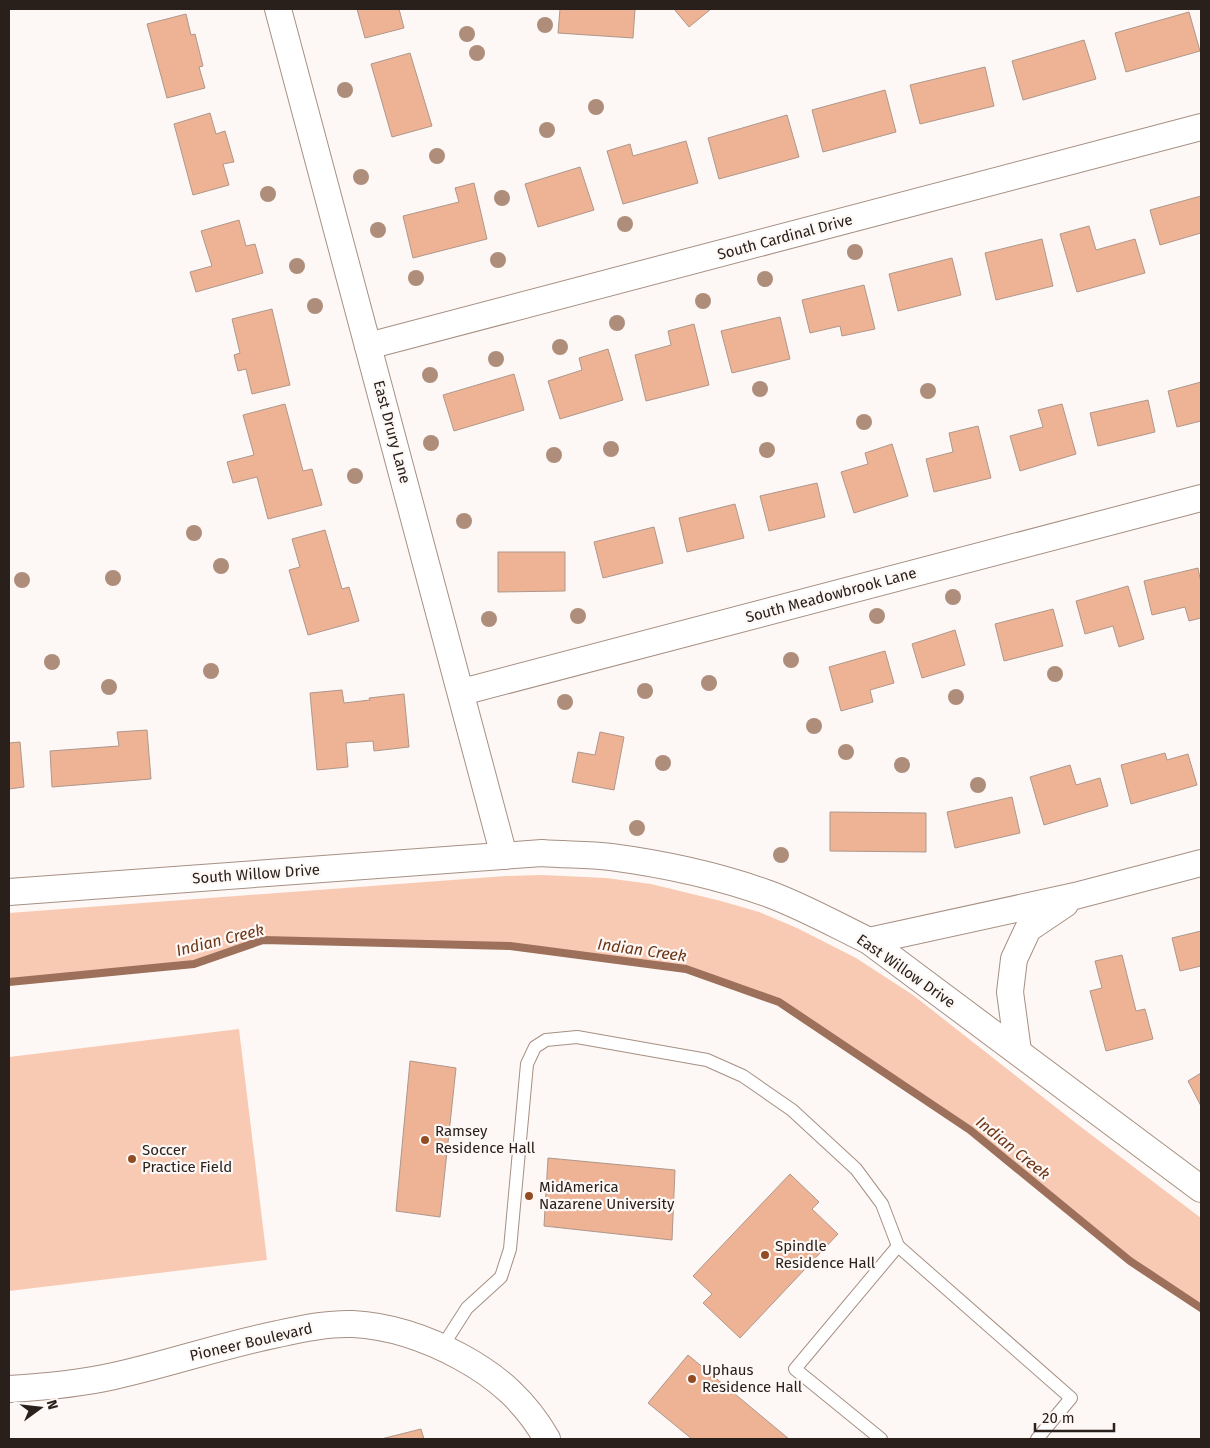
<svg xmlns="http://www.w3.org/2000/svg" width="1210" height="1448" viewBox="0 0 1210 1448" font-family="'Fira Sans',sans-serif">
<rect width="100%" height="100%" fill="#fdf8f5"/>
<!-- green -->
<g fill="#f9cab3">
<path d="M542 875 606 878 651 884 721 901 759 912 797 928 856 958 913 995 1077 1124 1201 1218V1308L1130 1261 970 1130 779 1002 686 969 510 946 263 940 194 964 9 982V913L506 876Z"/>
<path d="M239 1029 267 1260 9 1291V1057Z"/>
</g>
<g fill="none" stroke-linecap="round" stroke-linejoin="round">
<!-- stream -->
<path stroke="#9c705a" stroke-width="8" d="M9 982 194 964 263 940 510 946 686 969 779 1002 970 1130 1130 1261 1201 1308"/>
</g>
<!-- building -->
<g fill="#eeb294" stroke="#ae978b">
<path d="M357 9H399L404 28 365 38Z"/>
<path d="M560 9H635L633 38 558 33Z"/>
<path d="M674 9H711L689 27Z"/>
<path d="M1189 12 1200 51 1126 72 1115 33Z"/>
<path d="M186 14 191 35 195 34 203 66 199 67 205 88 167 98 147 24Z"/>
<path d="M1084 40 1096 79 1023 100 1012 61Z"/>
<path d="M410 53 432 126 392 137 371 64Z"/>
<path d="M985 67 994 106 920 124 910 85Z"/>
<path d="M885 90 896 132 823 152 812 110Z"/>
<path d="M210 113 216 134 225 131 234 162 223 164 229 185 193 195 174 124Z"/>
<path d="M787 115 799 157 719 179 708 138Z"/>
<path d="M686 141 698 183 623 204 607 151 630 144 633 156Z"/>
<path d="M580 167 594 210 538 227 525 184Z"/>
<path d="M474 183 487 239 413 258 403 216 459 202 455 188Z"/>
<path d="M1201 196V233L1160 245 1150 210Z"/>
<path d="M239 220 246 246 255 244 263 273 196 292 190 272 212 266 201 231Z"/>
<path d="M1089 226 1096 250 1135 239 1145 273 1077 292 1060 234Z"/>
<path d="M1042 239 1053 286 996 300 985 253Z"/>
<path d="M952 258 961 295 898 311 889 274Z"/>
<path d="M864 285 875 329 842 336 840 326 810 333 802 300Z"/>
<path d="M272 309 290 385 252 394 246 369 238 371 234 355 240 353 232 319Z"/>
<path d="M780 317 790 359 732 373 721 331Z"/>
<path d="M694 324 709 385 646 401 635 355 671 345 668 331Z"/>
<path d="M608 349 623 400 560 419 548 381 582 370 579 358Z"/>
<path d="M514 374 524 410 454 431 443 395Z"/>
<path d="M1201 382V421L1177 427 1168 391Z"/>
<path d="M1148 400 1155 432 1098 446 1090 413Z"/>
<path d="M285 404 303 471 312 469 322 505 268 519 257 477 233 483 227 462 254 455 243 415Z"/>
<path d="M1062 404 1076 454 1020 471 1010 436 1043 427 1038 410Z"/>
<path d="M978 426 991 478 934 492 926 459 953 452 949 433Z"/>
<path d="M892 444 908 496 854 513 841 472 868 464 865 453Z"/>
<path d="M817 483 825 517 769 531 760 496Z"/>
<path d="M735 504 744 538 687 552 679 518Z"/>
<path d="M654 527 663 563 603 578 594 542Z"/>
<path d="M325 530 342 589 349 587 359 621 308 635 289 570 300 567 292 539Z"/>
<path d="M498 552H565V591L498 592Z"/>
<path d="M1198 568 1201 583V618L1189 621 1185 607 1152 615 1144 581Z"/>
<path d="M1128 586 1144 639 1119 647 1113 626 1085 634 1076 601Z"/>
<path d="M1053 609 1063 646 1004 661 995 624Z"/>
<path d="M955 630 965 665 922 678 912 644Z"/>
<path d="M885 651 894 683 870 690 873 702 841 711 829 667Z"/>
<path d="M342 690 344 703 370 700 369 698 404 694 409 747 374 751 373 741 346 743 348 767 317 770 310 693Z"/>
<path d="M147 730 151 779 52 787 50 751 119 746 117 732Z"/>
<path d="M600 732 624 737 614 790 572 782 578 752 595 755Z"/>
<path d="M20 742 24 787 9 789V743Z"/>
<path d="M1165 753 1167 760 1188 754 1197 785 1131 804 1121 765Z"/>
<path d="M1070 765 1076 785 1100 778 1108 806 1044 825 1030 777Z"/>
<path d="M1012 797 1020 833 955 848 947 812Z"/>
<path d="M830 812 926 813V852L830 851Z"/>
<path d="M1201 931V966L1180 971 1172 938Z"/>
<path d="M1122 955 1136 1011 1145 1009 1153 1039 1106 1051 1090 991 1102 988 1095 961Z"/>
<path d="M410 1061 456 1068 440 1217 396 1211Z"/>
<path d="M1201 1073V1106L1188 1081Z"/>
<path d="M548 1158 675 1170 672 1240 544 1226Z"/>
<path d="M790 1174 819 1202 812 1209 838 1234 740 1338 703 1303 712 1294 693 1276Z"/>
<path d="M688 1355 789 1439H692L648 1403Z"/>
<path d="M421 1429 424 1439H381Z"/>
</g>
<g fill="none" stroke-linecap="round" stroke-linejoin="round">
<!-- lane casing -->
<g stroke="#a69084" stroke-width="14">
<g id="lane">
<path d="M442 1347 467 1308 501 1277 510 1249 527 1064 535 1047 546 1040 577 1037 707 1060 743 1076 792 1110 856 1169 882 1204 898 1246"/>
<path d="M881 1439 795 1369 898 1246 1071 1398 1037 1439"/>
</g>
</g>
<!-- street casing -->
<g stroke="#a69084" stroke-width="28">
<g id="street">
<path d="M278 9 504 856"/>
<path d="M368 346 1201 127"/>
<path d="M462 692 1201 498"/>
<path d="M9 892 542 853C565 855 588 854 611 857 664 864 719 876 769 894 804 907 836 925 869 941L1201 1189"/>
<path d="M869 941 1075 896 1201 863"/>
<path d="M1018 1051 1010 992 1014 959 1028 929 1065 904"/>
<path d="M9 1389C44 1387 79 1384 114 1376 169 1364 223 1345 278 1334 303 1328 328 1323 353 1324 391 1326 428 1339 461 1357 498 1377 526 1402 547 1439"/>
</g>
</g>
<!-- lane -->
<use href="#lane" stroke="#fff" stroke-width="12"/>
<!-- street -->
<use href="#street" stroke="#fff" stroke-width="26"/>
</g>
<!-- trees -->
<g fill="#ae8d7b">
<circle cx="545" cy="25" r="8"/>
<circle cx="467" cy="34" r="8"/>
<circle cx="477" cy="53" r="8"/>
<circle cx="345" cy="90" r="8"/>
<circle cx="596" cy="107" r="8"/>
<circle cx="547" cy="130" r="8"/>
<circle cx="437" cy="156" r="8"/>
<circle cx="361" cy="177" r="8"/>
<circle cx="268" cy="194" r="8"/>
<circle cx="502" cy="198" r="8"/>
<circle cx="625" cy="224" r="8"/>
<circle cx="378" cy="230" r="8"/>
<circle cx="855" cy="252" r="8"/>
<circle cx="498" cy="260" r="8"/>
<circle cx="297" cy="266" r="8"/>
<circle cx="416" cy="278" r="8"/>
<circle cx="765" cy="279" r="8"/>
<circle cx="703" cy="301" r="8"/>
<circle cx="315" cy="306" r="8"/>
<circle cx="617" cy="323" r="8"/>
<circle cx="560" cy="347" r="8"/>
<circle cx="496" cy="359" r="8"/>
<circle cx="430" cy="375" r="8"/>
<circle cx="760" cy="389" r="8"/>
<circle cx="928" cy="391" r="8"/>
<circle cx="864" cy="422" r="8"/>
<circle cx="431" cy="443" r="8"/>
<circle cx="611" cy="449" r="8"/>
<circle cx="767" cy="450" r="8"/>
<circle cx="554" cy="455" r="8"/>
<circle cx="355" cy="476" r="8"/>
<circle cx="464" cy="521" r="8"/>
<circle cx="194" cy="533" r="8"/>
<circle cx="221" cy="566" r="8"/>
<circle cx="113" cy="578" r="8"/>
<circle cx="22" cy="580" r="8"/>
<circle cx="953" cy="597" r="8"/>
<circle cx="578" cy="616" r="8"/>
<circle cx="877" cy="616" r="8"/>
<circle cx="489" cy="619" r="8"/>
<circle cx="791" cy="660" r="8"/>
<circle cx="52" cy="662" r="8"/>
<circle cx="211" cy="671" r="8"/>
<circle cx="1055" cy="674" r="8"/>
<circle cx="709" cy="683" r="8"/>
<circle cx="109" cy="687" r="8"/>
<circle cx="645" cy="691" r="8"/>
<circle cx="956" cy="697" r="8"/>
<circle cx="565" cy="702" r="8"/>
<circle cx="814" cy="726" r="8"/>
<circle cx="846" cy="752" r="8"/>
<circle cx="663" cy="763" r="8"/>
<circle cx="902" cy="765" r="8"/>
<circle cx="978" cy="785" r="8"/>
<circle cx="637" cy="828" r="8"/>
<circle cx="781" cy="855" r="8"/>
</g>
<!-- markers -->
<g fill="#924c24" stroke="#fdf8f5" stroke-width="2">
<circle cx="425" cy="1140" r="5"/>
<circle cx="132" cy="1159" r="5"/>
<circle cx="529" cy="1196" r="5"/>
<circle cx="765" cy="1255" r="5"/>
<circle cx="692" cy="1379" r="5"/>
</g>
<g text-anchor="middle" dominant-baseline="central" stroke-width="4.5" stroke-linejoin="round" paint-order="stroke">
<!-- street labels -->
<g font-size="15" fill="#29201b" stroke="#fdf8f5">
<text transform="translate(785 237) rotate(-15)">South Cardinal Drive</text>
<text transform="translate(392 432) rotate(75)">East Drury Lane</text>
<text transform="translate(831 595) rotate(-15)">South Meadowbrook Lane</text>
<text transform="translate(256 874) rotate(-4)">South Willow Drive</text>
<text transform="translate(906 971) rotate(35)">East Willow Drive</text>
<text transform="translate(251 1342) rotate(-13)">Pioneer Boulevard</text>
</g>
<!-- poi labels -->
<g font-size="15" fill="#29201b" stroke="#fdf8f5" text-anchor="start">
<text x="435" y="1131">Ramsey<tspan x="435" dy="17">Residence Hall</tspan></text>
<text x="142" y="1150">Soccer<tspan x="142" dy="17">Practice Field</tspan></text>
<text x="539" y="1187">MidAmerica<tspan x="539" dy="17">Nazarene University</tspan></text>
<text x="775" y="1246">Spindle<tspan x="775" dy="17">Residence Hall</tspan></text>
<text x="702" y="1370">Uphaus<tspan x="702" dy="17">Residence Hall</tspan></text>
</g>
<!-- water labels -->
<g font-size="16" font-style="italic" fill="#6c3616" stroke="#fdf8f5">
<text transform="translate(220 940) rotate(-14)">Indian Creek</text>
<text transform="translate(642 950) rotate(8)">Indian Creek</text>
<text transform="translate(1013 1148) rotate(39)">Indian Creek</text>
</g>
</g>
<!-- border -->
<rect width="1210" height="1448" fill="none" stroke="#29201b" stroke-width="20"/>
<!-- north arrow -->
<g transform="translate(40 1408) rotate(75)" stroke="#fdf8f5" stroke-width="4" paint-order="stroke">
<path d="M0-4L9 19L0 12L-9 19Z" fill="#29201b"/>
<text y="-8" font-size="14" font-weight="bold" text-anchor="middle" fill="#29201b">N</text>
</g>
<!-- scale -->
<path d="M1035 1423v8h79v-8" fill="none" stroke="#29201b" stroke-width="2.5"/>
<text x="1042" y="1423" font-size="15" fill="#29201b" stroke="#fdf8f5" stroke-width="4" paint-order="stroke">20 m</text>
</svg>
